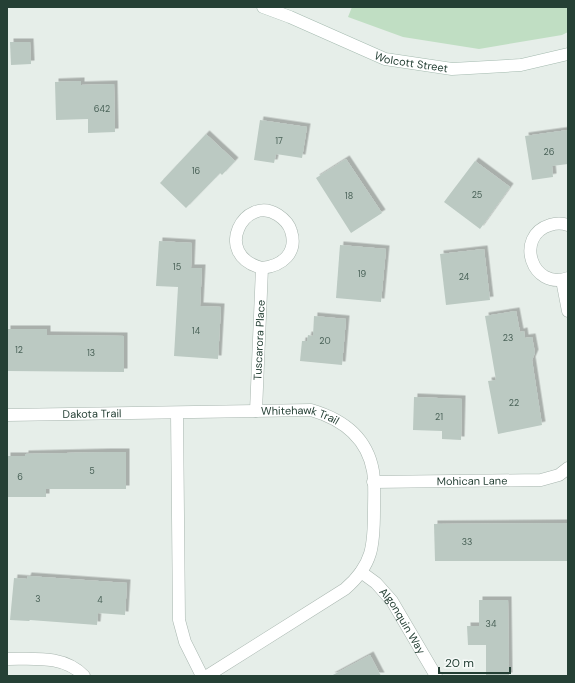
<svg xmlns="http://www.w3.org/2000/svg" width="575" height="683" viewBox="0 0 575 683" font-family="'DM Sans',sans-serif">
<defs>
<filter id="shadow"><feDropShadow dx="3.5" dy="-3.5" stdDeviation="0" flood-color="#0004"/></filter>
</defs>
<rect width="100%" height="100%" fill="#e6eee9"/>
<!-- green -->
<path fill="#c0dec3" d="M352 7H568V32L562 35 479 49 403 37 348 17Z"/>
<!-- building -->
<g fill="#bbc9c2" filter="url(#shadow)">
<path d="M10 42H30L31 64 11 65Z"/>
<path d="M81 81V85L114 84 115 132 88 133V119L56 120 55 82Z"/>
<path d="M260 120 307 127 302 158 276 154 274 163 254 160Z"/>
<path d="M568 130V164L552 166 553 177 532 180 525 136Z"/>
<path d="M206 134 235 161 222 175 220 173 186 208 160 183Z"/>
<path d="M346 159 382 213 351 233 316 178Z"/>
<path d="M475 161 510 187 480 229 444 202Z"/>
<path d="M159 241 192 243 191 268H202L200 306 221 307 218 359 174 356 178 287 156 286Z"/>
<path d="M340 245 386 249 381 302 336 298Z"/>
<path d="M484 249 490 300 446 305 440 254Z"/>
<path d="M516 311 520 332 524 331 525 338 532 337 535 353 532 360 542 425 498 434 488 381 496 380 485 316Z"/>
<path d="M314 316 346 319 342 365 300 361 302 341H307L308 335 313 336Z"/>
<path d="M7 329H47V335L124 336V372L7 371Z"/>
<path d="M414 397 462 399 461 440 442 439V431L413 430Z"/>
<path d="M107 452H126V489H46V497H7V456H25V454Z"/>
<path d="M568 523V561H435L434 524Z"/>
<path d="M28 576 127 583 125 615 98 613 97 625 30 620 29 621 10 620 14 578 27 579Z"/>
<path d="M479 600H508L509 676H486V645H468L467 626H479Z"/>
<path d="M370 655 381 676H331Z"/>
</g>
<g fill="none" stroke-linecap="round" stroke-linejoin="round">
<!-- minor casing -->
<g stroke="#a8b6af" stroke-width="13">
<g id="minor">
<path d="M568 225C562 223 556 223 550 225 514 236 532 291 568 278"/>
<path d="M562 280 568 311"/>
<path id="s1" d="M256 411 262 268C282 266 298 253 291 231 289 224 284 219 278 215 245 193 211 255 262 268"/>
<path d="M177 413 179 620 185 642 202 676"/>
<path id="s2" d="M7 415 311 410C342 419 367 437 373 471 375 483 374 497 374 510 374 545 373 565 345 589L207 676"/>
<path id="s3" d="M373 482 541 480 559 475 568 468"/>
<path id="s4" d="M361 572 376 583 392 601 436 676"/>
<path d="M7 659C34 659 64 655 84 676"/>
</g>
</g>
<!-- secondary casing -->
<g stroke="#a4baaf" stroke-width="13">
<g id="secondary">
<path id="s5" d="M263 7 290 17 385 59 452 69 521 65 568 54"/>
</g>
</g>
<!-- minor -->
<use href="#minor" stroke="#fff" stroke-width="12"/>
<!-- secondary -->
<use href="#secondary" stroke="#fff" stroke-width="12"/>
</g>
<g text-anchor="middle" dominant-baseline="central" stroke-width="3" stroke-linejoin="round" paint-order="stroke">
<!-- number labels -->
<g font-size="9" fill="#4a6258">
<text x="102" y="109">642</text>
<text x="279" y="141">17</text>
<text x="549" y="152">26</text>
<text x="196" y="171">16</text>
<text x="477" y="195">25</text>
<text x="349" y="196">18</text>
<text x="177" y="267">15</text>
<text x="362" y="274">19</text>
<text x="464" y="277">24</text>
<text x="196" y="331">14</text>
<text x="508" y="338">23</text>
<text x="325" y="341">20</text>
<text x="19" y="350">12</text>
<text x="91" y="353">13</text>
<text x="514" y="403">22</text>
<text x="439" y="417">21</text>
<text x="92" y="471">5</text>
<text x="20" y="477">6</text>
<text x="467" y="542">33</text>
<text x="38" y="599">3</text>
<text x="100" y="600">4</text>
<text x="491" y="624">34</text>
</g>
<!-- street labels -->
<g font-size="11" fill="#254035" stroke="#f6faf8">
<text stroke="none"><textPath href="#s5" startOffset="159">Wolcott Street</textPath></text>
<text stroke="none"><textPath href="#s1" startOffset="71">Tuscarora Place</textPath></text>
<text stroke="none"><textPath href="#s2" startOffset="85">Dakota Trail</textPath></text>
<text stroke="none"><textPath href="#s2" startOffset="294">Whitehawk Trail</textPath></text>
<text stroke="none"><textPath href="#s3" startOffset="99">Mohican Lane</textPath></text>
<text stroke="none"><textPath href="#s4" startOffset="65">Algonquin Way</textPath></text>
</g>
</g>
<!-- border -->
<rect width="575" height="683" fill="none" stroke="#254035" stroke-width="16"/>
<!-- scale -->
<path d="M439 667v6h71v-6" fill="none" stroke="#254035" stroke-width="2"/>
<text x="445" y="667" font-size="12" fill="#254035" stroke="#f6faf8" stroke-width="3" paint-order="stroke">20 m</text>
</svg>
